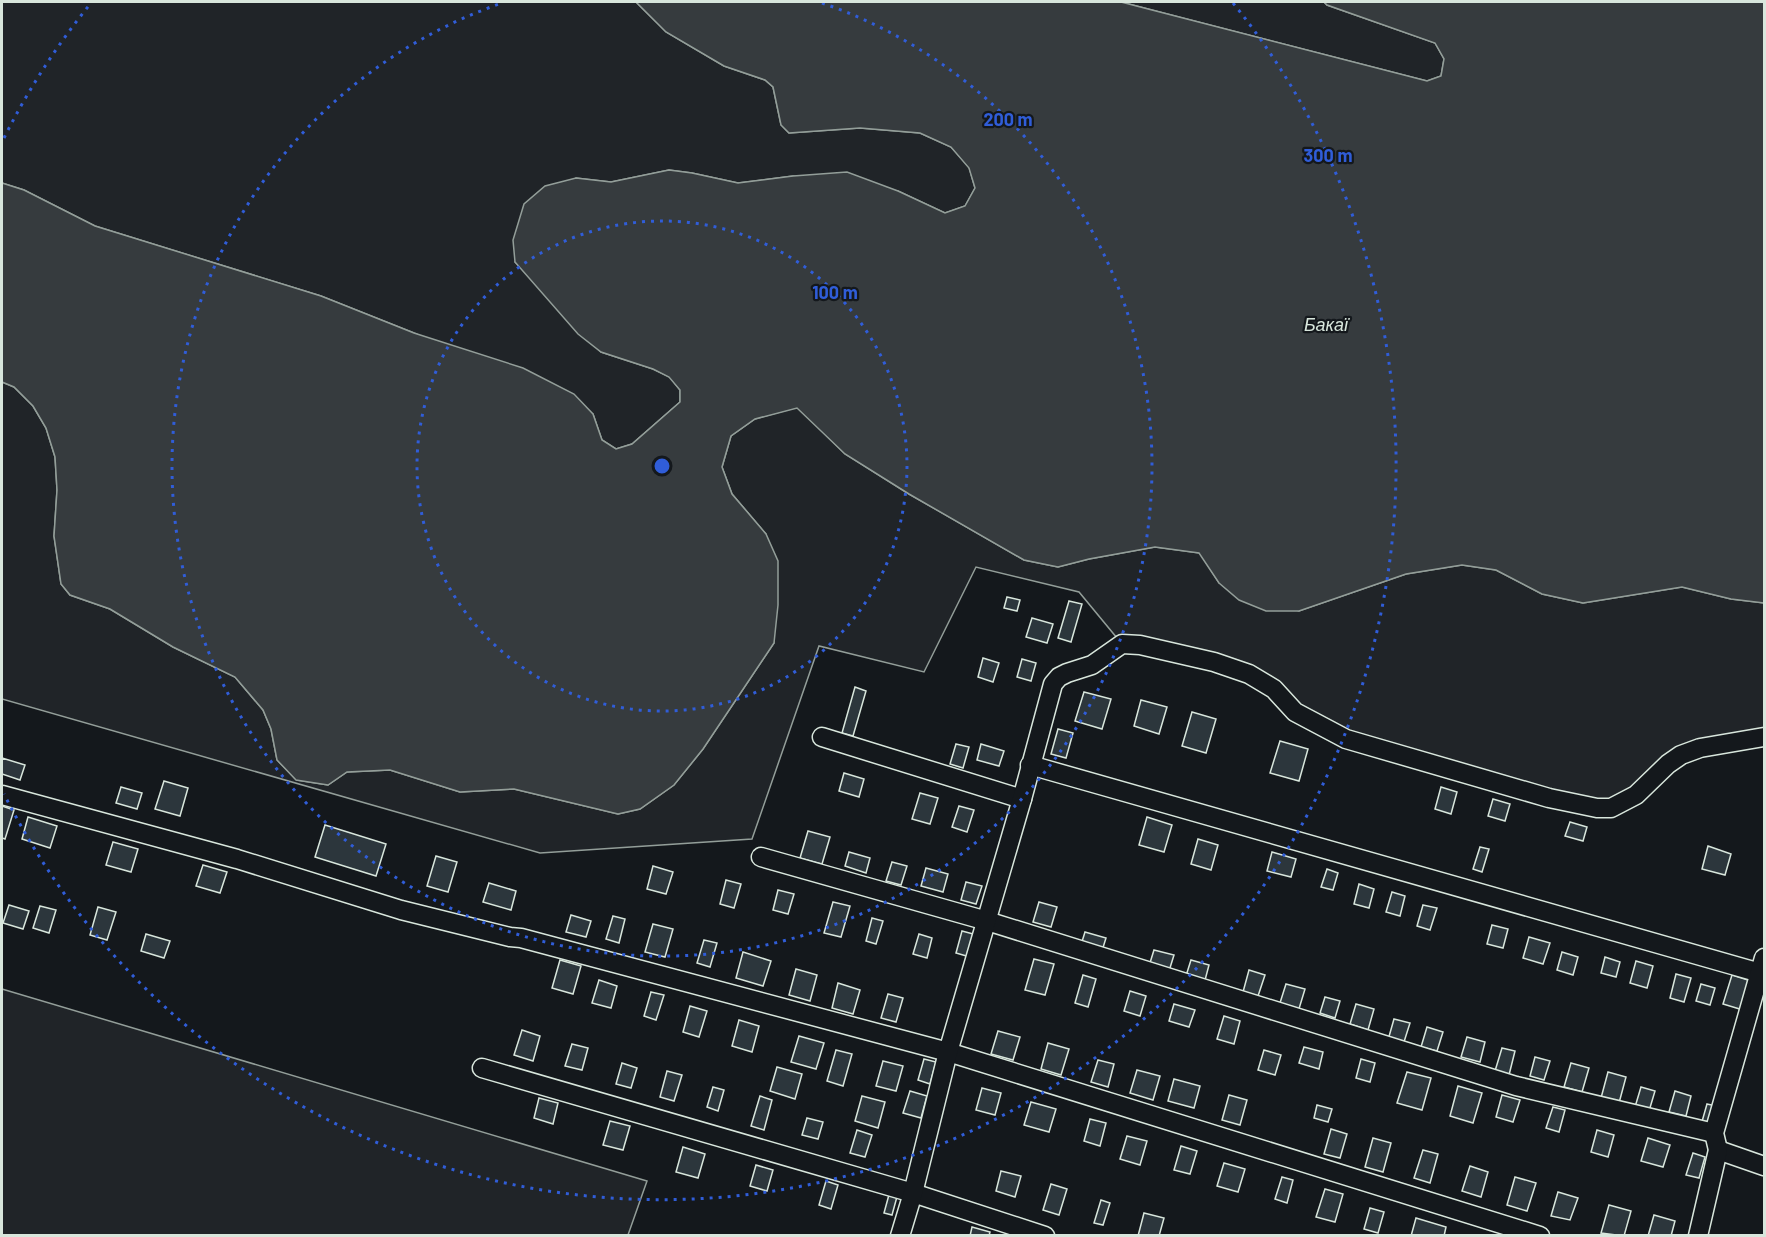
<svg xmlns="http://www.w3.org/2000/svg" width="1766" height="1237" viewBox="0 0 1766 1237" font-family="Barlow,sans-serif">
<rect width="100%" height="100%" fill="#14181c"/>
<!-- green -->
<g fill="#202428" stroke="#939e99" stroke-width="1.5">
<path d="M2 2H636L666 32 724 66 765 80 773 87 781 125 789 133 860 128 920 133 951 147 969 167 975 188 965 206 945 213 898 191 793 176 738 183 692 173 669 170 611 182 576 178 515 262 601 352 653 369 670 377 680 390V402L632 444 616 449 602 440 593 414 414 333 321 296 95 226 24 190 2 183Z"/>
<path d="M1121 2H1324L1327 5 1435 43 1444 59 1441 76 1427 81Z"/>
<path d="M2 382 14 387 33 406 46 428 55 457 57 490 54 536 61 584 70 595 110 609 173 647 235 677 263 710 271 729 277 760 297 780 328 785 347 772 390 770 460 792 514 789 618 814 640 809 674 785 703 749 774 643 766 534 732 494 722 467 731 436 755 419 798 407 845 454 909 494 1024 560 1058 567 1089 559 1155 547 1200 553 1219 583 1299 611 1406 574 1462 565 1496 570 1542 594 1583 603 1682 587 1731 599 1764 603V737L1700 748 1611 808 1346 739 1274 689 1122 644 1079 592 976 567 924 672 819 646 752 839 540 853 2 699Z"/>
<path d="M2 989 647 1181 628 1235H2Z"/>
</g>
<!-- water -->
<path fill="#363b3e" stroke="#939e99" stroke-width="1.5" d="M636 2H1121L1427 81 1441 76 1444 59 1435 43 1327 5 1324 2H1764V603L1731 599 1682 587 1583 603 1542 594 1496 570 1462 565 1406 574 1299 611H1266L1239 600 1219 583 1199 553 1155 547 1089 559 1058 567 1024 560 909 494 845 454 797 408 755 419 731 436 722 467 732 494 766 534 778 561V605L774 643 703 749 674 785 640 809 618 814 514 789 460 792 390 770 347 772 328 785 296 780 277 760 271 729 263 710 235 677 173 647 110 609 70 595 61 584 54 536 57 490 55 457 46 428 33 406 14 387 2 382V183L24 190 95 226 321 296 414 333 523 368 574 394 593 414 602 440 616 449 632 444 680 402V390L669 377 653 369 601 352 578 334 515 262 513 240 524 204 545 186 576 178 611 182 669 170 692 173 738 183 793 176 847 172 898 191 945 213 965 206 975 188 969 168 951 147 920 133 860 128 789 133 781 125 773 87 765 80 724 66 666 32Z"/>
<!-- building -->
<g fill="#2c363c" stroke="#d8e6dc" stroke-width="1.5">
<path d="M1007 597 1020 600 1017 611 1004 608Z"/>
<path d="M1069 601 1082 604 1071 642 1058 638Z"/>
<path d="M1032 618 1053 624 1047 643 1026 637Z"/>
<path d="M983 658 999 663 993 682 978 677Z"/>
<path d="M1022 659 1036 663 1031 681 1017 677Z"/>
<path d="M855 687 866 691 853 736 842 733Z"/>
<path d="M1084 692 1111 699 1102 729 1075 721Z"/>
<path d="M1141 700 1167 707 1159 734 1134 726Z"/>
<path d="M1192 712 1216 719 1206 753 1182 746Z"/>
<path d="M1058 729 1073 733 1066 758 1051 754Z"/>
<path d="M1280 741 1308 749 1299 781 1270 773Z"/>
<path d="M956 744 969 747 963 768 950 764Z"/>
<path d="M981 744 1004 751 999 766 977 760Z"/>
<path d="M2 758 25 765 20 780 2 774Z"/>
<path d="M844 773 864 779 859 797 839 791Z"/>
<path d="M164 781 188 788 180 816 155 809Z"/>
<path d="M121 787 142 793 137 809 116 803Z"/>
<path d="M1441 787 1457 792 1451 814 1435 809Z"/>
<path d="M920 793 938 798 930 824 912 819Z"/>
<path d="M1493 799 1510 804 1505 821 1488 816Z"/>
<path d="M2 806 14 810 5 839 2 838Z"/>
<path d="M959 806 974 810 967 832 952 827Z"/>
<path d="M28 817 57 826 50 848 22 839Z"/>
<path d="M1147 817 1172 825 1164 852 1139 845Z"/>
<path d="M1570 822 1587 827 1583 841 1565 836Z"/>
<path d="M325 825 386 844 376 876 315 857Z"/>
<path d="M808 831 830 837 822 864 800 858Z"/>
<path d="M1198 839 1218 845 1211 870 1191 864Z"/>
<path d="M113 842 138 849 131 872 106 865Z"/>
<path d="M1708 846 1731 854 1725 875 1702 869Z"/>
<path d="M1480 847 1489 849 1482 872 1473 869Z"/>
<path d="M849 852 870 858 866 873 845 866Z"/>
<path d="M1272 852 1296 859 1291 877 1267 871Z"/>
<path d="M436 856 457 862 448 892 427 886Z"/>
<path d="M892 862 907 866 901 885 886 881Z"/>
<path d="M203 865 227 872 220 893 196 886Z"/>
<path d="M653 866 673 872 666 894 647 889Z"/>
<path d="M926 868 948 874 943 892 921 886Z"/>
<path d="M1327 869 1338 873 1333 890 1321 887Z"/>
<path d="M726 880 741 884 734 908 720 904Z"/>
<path d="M966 882 982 886 976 904 961 900Z"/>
<path d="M489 883 516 891 511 910 483 902Z"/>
<path d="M1359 884 1374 889 1369 908 1354 904Z"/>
<path d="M778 890 794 894 788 914 773 910Z"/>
<path d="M1392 892 1405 896 1400 916 1386 912Z"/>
<path d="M833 902 850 906 841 937 824 933Z"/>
<path d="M1039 902 1057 907 1051 927 1033 922Z"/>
<path d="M9 905 29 911 23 929 3 923Z"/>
<path d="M1423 905 1437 908 1430 930 1417 926Z"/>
<path d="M40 906 56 910 49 933 33 928Z"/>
<path d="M98 907 116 912 107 940 90 935Z"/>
<path d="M571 915 591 921 586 937 566 932Z"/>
<path d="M613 916 625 919 619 943 606 939Z"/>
<path d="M872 918 883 921 876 944 866 941Z"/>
<path d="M653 924 673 929 665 957 645 952Z"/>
<path d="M1492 925 1508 929 1503 948 1487 944Z"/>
<path d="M962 931 977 935 970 957 956 953Z"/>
<path d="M1085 932 1106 938 1101 954 1080 948Z"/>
<path d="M146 934 170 941 164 958 141 951Z"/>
<path d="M919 934 932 938 927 958 913 954Z"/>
<path d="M1529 937 1550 943 1543 964 1523 958Z"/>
<path d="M704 940 717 943 710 967 697 963Z"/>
<path d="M1154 950 1174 955 1169 971 1149 966Z"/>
<path d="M743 952 771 961 763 986 736 978Z"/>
<path d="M1562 952 1578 957 1573 975 1557 970Z"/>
<path d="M1605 957 1620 962 1616 977 1601 973Z"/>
<path d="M1034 959 1054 964 1045 995 1025 990Z"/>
<path d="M560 960 581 966 573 994 552 988Z"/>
<path d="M1191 960 1209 965 1204 984 1185 979Z"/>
<path d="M1636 961 1653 966 1647 988 1630 983Z"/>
<path d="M796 969 817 975 810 1001 789 995Z"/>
<path d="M1249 970 1265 975 1258 996 1243 992Z"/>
<path d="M1676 974 1691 978 1684 1002 1670 998Z"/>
<path d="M1083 975 1096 979 1088 1007 1075 1003Z"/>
<path d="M1732 975 1751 981 1743 1010 1723 1004Z"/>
<path d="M599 980 617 986 611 1008 592 1003Z"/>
<path d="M838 983 860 990 853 1014 832 1008Z"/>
<path d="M1286 984 1305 989 1298 1012 1279 1006Z"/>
<path d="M1701 984 1715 988 1710 1005 1696 1001Z"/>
<path d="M1130 991 1146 996 1140 1016 1124 1011Z"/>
<path d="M651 992 664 995 656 1020 644 1016Z"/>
<path d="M888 994 903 998 896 1022 881 1018Z"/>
<path d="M1325 997 1340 1001 1335 1018 1320 1013Z"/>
<path d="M1174 1004 1195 1010 1189 1027 1169 1021Z"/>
<path d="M1356 1004 1374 1009 1368 1030 1350 1024Z"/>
<path d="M690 1006 707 1011 699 1037 683 1032Z"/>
<path d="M1224 1016 1240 1021 1234 1044 1217 1039Z"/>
<path d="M1394 1019 1410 1023 1403 1045 1388 1040Z"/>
<path d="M739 1020 759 1026 752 1052 732 1046Z"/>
<path d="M1427 1027 1443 1032 1437 1051 1421 1047Z"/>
<path d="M522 1030 540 1036 533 1061 514 1055Z"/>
<path d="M998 1031 1020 1037 1013 1060 991 1054Z"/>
<path d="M799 1036 824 1043 816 1069 791 1062Z"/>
<path d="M1467 1037 1485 1042 1480 1062 1461 1057Z"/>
<path d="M1048 1043 1069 1049 1061 1075 1041 1069Z"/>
<path d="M572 1044 588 1048 582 1070 565 1066Z"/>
<path d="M1304 1047 1323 1052 1319 1069 1299 1063Z"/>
<path d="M1502 1048 1515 1051 1509 1075 1495 1071Z"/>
<path d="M836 1050 852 1054 843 1086 827 1081Z"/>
<path d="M1264 1050 1281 1055 1275 1075 1258 1070Z"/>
<path d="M1535 1057 1550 1061 1544 1080 1530 1076Z"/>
<path d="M924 1059 936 1062 930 1084 918 1080Z"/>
<path d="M1361 1059 1375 1063 1370 1082 1356 1078Z"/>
<path d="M1098 1060 1114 1064 1108 1087 1091 1082Z"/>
<path d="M883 1061 903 1066 896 1091 876 1086Z"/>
<path d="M622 1063 637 1068 631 1088 616 1084Z"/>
<path d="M1571 1063 1589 1068 1582 1092 1564 1087Z"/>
<path d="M777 1067 802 1074 795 1099 770 1091Z"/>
<path d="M1137 1070 1160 1076 1153 1100 1130 1093Z"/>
<path d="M667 1071 682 1075 674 1101 660 1097Z"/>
<path d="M1407 1072 1431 1078 1422 1110 1397 1103Z"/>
<path d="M1608 1072 1626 1077 1619 1103 1601 1098Z"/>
<path d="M1174 1079 1200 1086 1194 1108 1168 1101Z"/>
<path d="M1458 1086 1482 1093 1473 1123 1450 1116Z"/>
<path d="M713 1087 724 1090 718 1111 707 1107Z"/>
<path d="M1641 1087 1655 1091 1649 1111 1635 1107Z"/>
<path d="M982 1088 1001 1093 995 1115 976 1110Z"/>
<path d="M910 1091 927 1096 921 1118 903 1113Z"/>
<path d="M1675 1091 1691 1096 1686 1116 1669 1112Z"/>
<path d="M1229 1095 1247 1100 1240 1125 1222 1120Z"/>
<path d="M1502 1095 1520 1100 1513 1122 1496 1117Z"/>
<path d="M760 1096 772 1100 764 1130 751 1126Z"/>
<path d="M862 1096 885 1102 878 1128 855 1121Z"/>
<path d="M539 1098 558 1103 553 1124 534 1118Z"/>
<path d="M1031 1102 1056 1109 1049 1132 1024 1125Z"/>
<path d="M1707 1104 1716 1106 1709 1128 1701 1125Z"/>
<path d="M1317 1105 1332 1109 1328 1122 1314 1118Z"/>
<path d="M1553 1107 1565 1110 1559 1132 1546 1128Z"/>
<path d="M807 1118 823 1122 818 1139 802 1135Z"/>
<path d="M1090 1119 1106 1123 1100 1146 1084 1141Z"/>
<path d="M610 1121 630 1126 623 1150 603 1145Z"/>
<path d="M1331 1129 1347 1134 1340 1158 1324 1154Z"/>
<path d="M857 1130 872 1135 865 1157 850 1153Z"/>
<path d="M1597 1130 1614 1135 1608 1157 1591 1152Z"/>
<path d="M1127 1136 1147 1141 1140 1165 1120 1159Z"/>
<path d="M1373 1138 1391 1143 1383 1172 1365 1167Z"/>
<path d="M1648 1138 1670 1145 1663 1167 1641 1161Z"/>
<path d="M1181 1146 1197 1151 1190 1174 1174 1170Z"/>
<path d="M683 1147 705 1154 698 1178 676 1172Z"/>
<path d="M1423 1150 1438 1154 1430 1183 1414 1178Z"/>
<path d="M1693 1153 1705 1157 1699 1178 1686 1175Z"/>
<path d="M1224 1163 1245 1169 1238 1192 1217 1186Z"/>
<path d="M756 1165 773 1170 767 1191 750 1186Z"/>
<path d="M1470 1166 1488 1172 1481 1197 1462 1191Z"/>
<path d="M1001 1171 1021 1176 1015 1197 996 1191Z"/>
<path d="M1282 1177 1293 1180 1287 1203 1275 1199Z"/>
<path d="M1515 1177 1536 1183 1527 1211 1507 1205Z"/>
<path d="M826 1181 838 1185 831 1209 819 1205Z"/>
<path d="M1051 1184 1067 1189 1059 1215 1043 1210Z"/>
<path d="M1325 1189 1343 1194 1335 1222 1316 1217Z"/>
<path d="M890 1191 898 1193 892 1215 884 1213Z"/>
<path d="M1558 1192 1578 1198 1570 1220 1551 1216Z"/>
<path d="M1101 1200 1110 1203 1103 1225 1094 1223Z"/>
<path d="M1609 1205 1631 1211 1624 1236 1601 1233Z"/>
<path d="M1370 1208 1384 1212 1378 1233 1364 1229Z"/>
<path d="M1144 1213 1164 1218 1159 1236H1138Z"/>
<path d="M1654 1215 1675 1221 1671 1236H1648Z"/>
<path d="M1416 1218 1446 1227 1444 1236H1411Z"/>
<path d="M972 1227 990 1232 989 1236H970Z"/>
</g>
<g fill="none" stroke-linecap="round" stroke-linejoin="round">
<!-- minor casing -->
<g stroke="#d8e6dc" stroke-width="21">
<g id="minor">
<path d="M822 737 1022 799"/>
<path d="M1030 765 1764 974"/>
<path d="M2 795 237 859 401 910 510 937 521 938 948 1052 1540 1236"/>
<path d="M761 857 987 921 1516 1086 1714 1133"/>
<path d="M482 1068 913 1193 1045 1236"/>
<path d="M1718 1150 1764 1166"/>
<path d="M900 1236 913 1193 948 1052 1022 799 1053 684 1059 677 1067 673 1092 665 1122 644 1140 645 1214 662 1249 674 1274 689 1295 712 1346 739 1549 798 1597 808H1611L1636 795 1668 764 1681 755 1700 748 1764 737"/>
<path d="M1698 1236 1718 1150 1714 1133 1764 958"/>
</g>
</g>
<!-- minor -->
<use href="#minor" stroke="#14181c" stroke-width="18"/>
</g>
<!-- distance rings -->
<g fill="none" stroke="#305dd8" stroke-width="3" stroke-dasharray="3 6">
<circle cx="662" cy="466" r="245"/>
<path d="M822 3A490 490 0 1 1 502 3"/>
<path d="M4 138A735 735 0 0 1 91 3M1233 3A735 735 0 1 1 4 794"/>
</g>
<g text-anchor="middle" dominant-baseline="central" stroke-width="4.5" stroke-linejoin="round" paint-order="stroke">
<!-- water labels -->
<g font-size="18" font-style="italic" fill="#d8e6dc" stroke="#14181c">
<text x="1326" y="324">Бакаї</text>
</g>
</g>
<circle cx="662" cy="466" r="9" fill="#305dd8" stroke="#14181c" stroke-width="3"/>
<g font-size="18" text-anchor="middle" font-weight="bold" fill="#305dd8" stroke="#14181c" stroke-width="4.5" stroke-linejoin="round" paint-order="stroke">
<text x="1008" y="126">200 m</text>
<text x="1328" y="162">300 m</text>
<text x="835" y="299">100 m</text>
</g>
<!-- border -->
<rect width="1766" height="1237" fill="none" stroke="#d8e6dc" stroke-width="6"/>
</svg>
